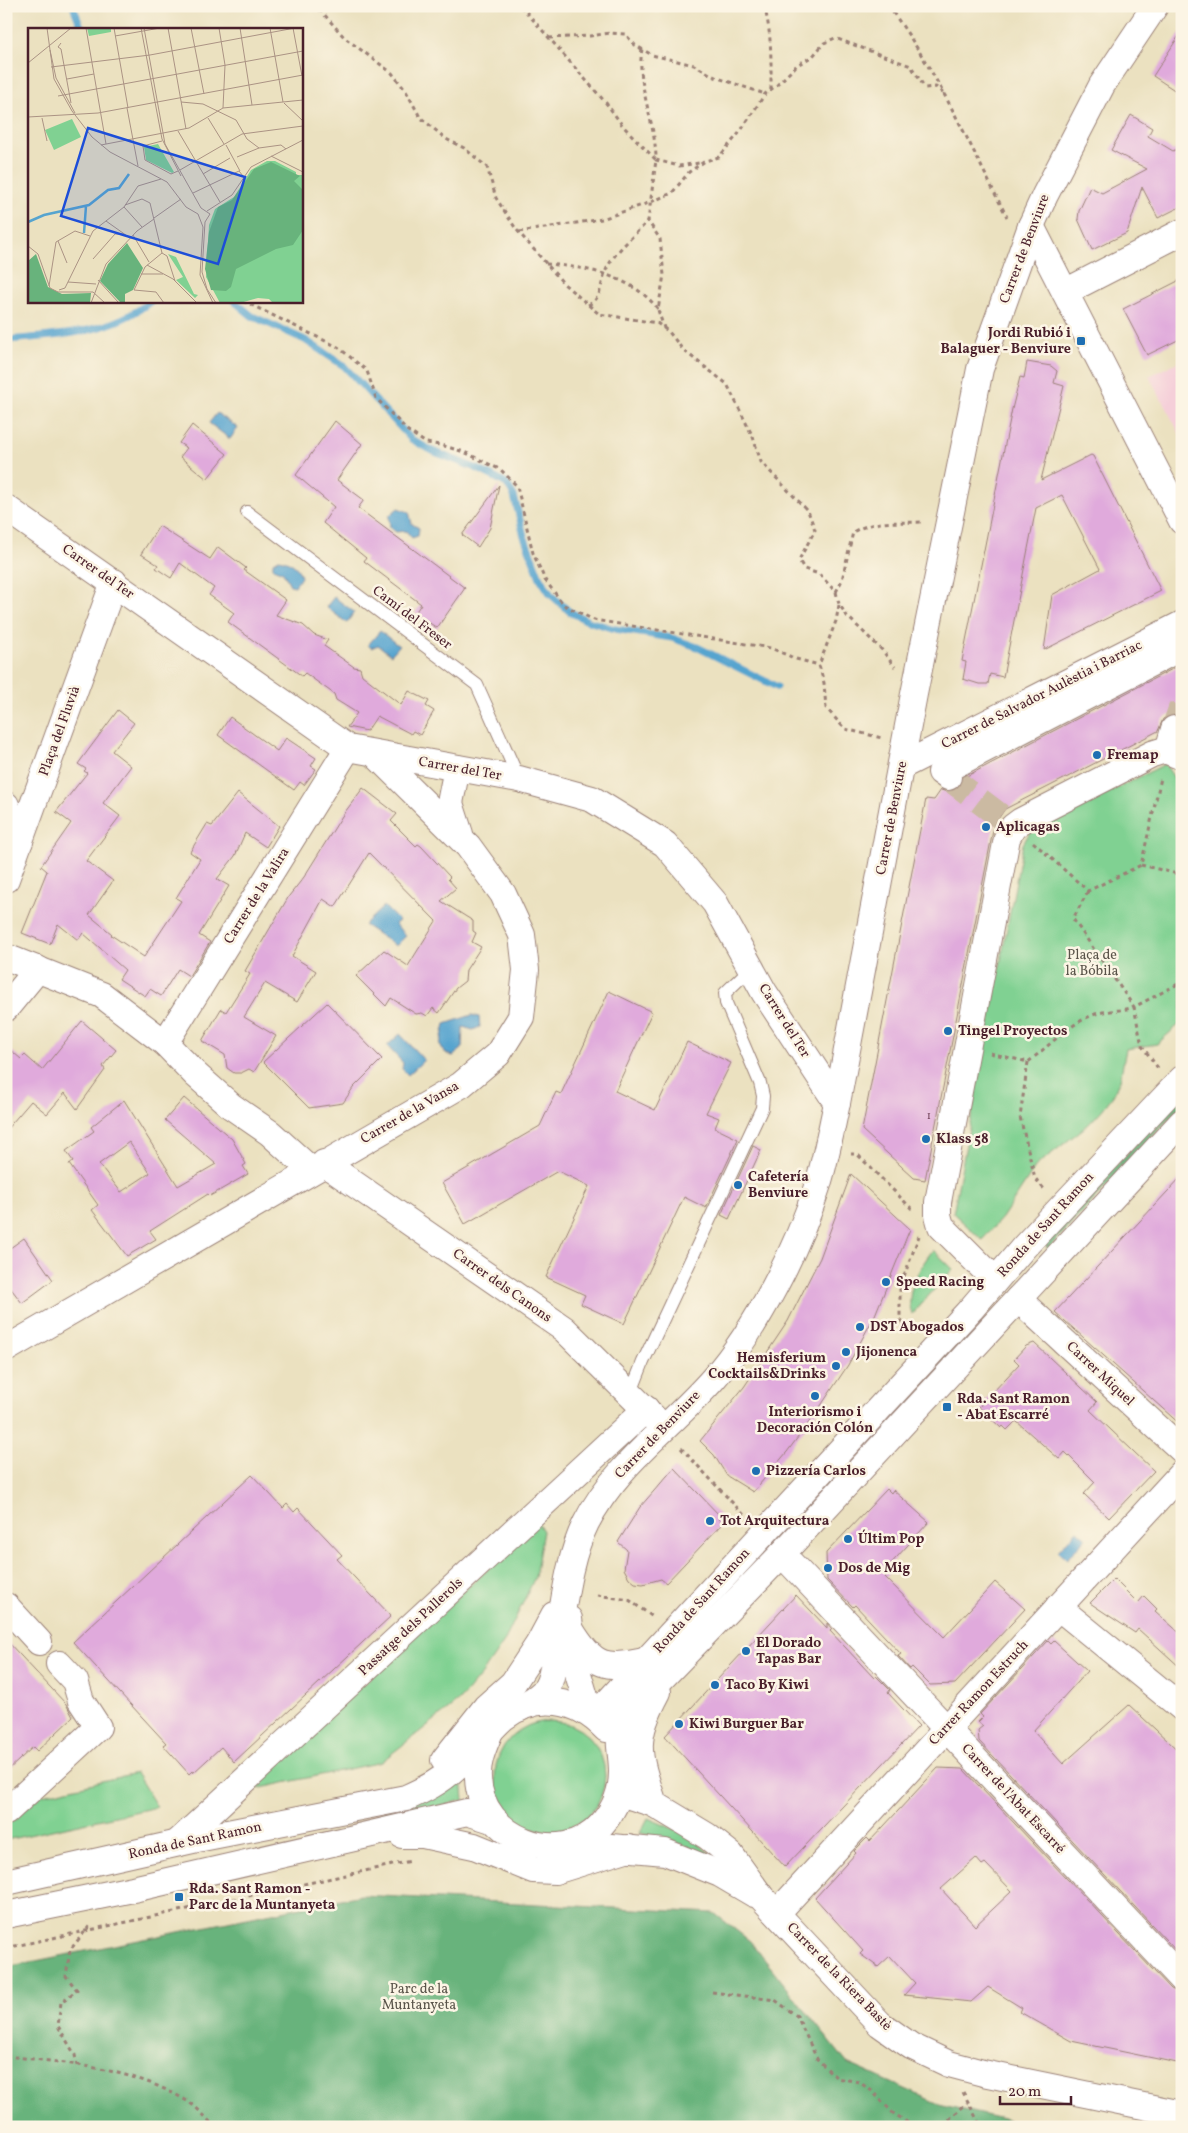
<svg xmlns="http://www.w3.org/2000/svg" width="1188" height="2133" viewBox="0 0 1188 2133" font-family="Vollkorn,serif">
<rect width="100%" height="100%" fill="#fcf5e5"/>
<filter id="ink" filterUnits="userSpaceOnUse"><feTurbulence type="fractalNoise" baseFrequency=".02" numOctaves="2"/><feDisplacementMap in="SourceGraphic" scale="10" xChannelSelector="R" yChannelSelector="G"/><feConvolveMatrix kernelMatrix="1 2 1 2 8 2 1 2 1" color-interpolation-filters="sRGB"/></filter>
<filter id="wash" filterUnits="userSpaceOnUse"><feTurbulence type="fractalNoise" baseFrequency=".0096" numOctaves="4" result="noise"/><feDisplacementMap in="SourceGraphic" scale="20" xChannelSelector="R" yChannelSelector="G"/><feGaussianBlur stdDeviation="1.12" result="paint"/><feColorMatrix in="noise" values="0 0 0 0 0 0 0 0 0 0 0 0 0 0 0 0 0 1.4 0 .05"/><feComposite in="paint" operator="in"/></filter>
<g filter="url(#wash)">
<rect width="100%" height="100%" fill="#ebe1c0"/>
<!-- built -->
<path fill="#f5cfd9" d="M1182 360V438L1149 376Z"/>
<!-- green -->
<g fill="#80d192" stroke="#65785e">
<path d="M1165 764 1182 790V1022L1157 1044 1126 1049 1120 1080 1112 1097 1102 1110 1089 1124 1037 1165 1002 1218 982 1240 953 1213 1023 844 1030 832Z"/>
<path d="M933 1250 953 1269 912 1314C904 1293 920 1266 933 1250Z"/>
<path d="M538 1523 543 1531 535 1577 520 1609 504 1642 482 1674 459 1701 381 1762 247 1791Z"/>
<circle cx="550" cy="1776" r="55"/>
<path d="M136 1773 157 1807 6 1840V1826L42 1795Z"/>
<path d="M462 1777 464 1800 380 1820V1812Z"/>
<path d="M648 1818 685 1834 724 1864C697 1847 671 1840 640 1833Z"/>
</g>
<!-- forest -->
<g fill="#68b37c" stroke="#596954">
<path d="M1182 1095V1105L1048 1249 1043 1242Z"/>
<path d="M965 1328 971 1334 827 1489 821 1484Z"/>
<path d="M361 1895 714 1913 750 1941 847 2063 939 2104 1036 2127H6V1967Z"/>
</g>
<!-- water -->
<g fill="#56a4cf" stroke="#50627d">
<path d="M217 413 238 428 230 439 209 423Z"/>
<path d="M398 508 409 512 412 524 419 528 418 536 412 538 406 531 396 532 390 527 389 516Z"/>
<path d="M279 559C289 561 299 566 301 577L295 586 290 585 283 572 273 568V562Z"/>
<path d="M334 597 354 612 347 623 326 607Z"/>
<path d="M380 631 399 646 391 655 378 645 371 648 368 645Z"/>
<path d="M384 906 399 921 395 924 406 936 396 946 364 925Z"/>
<path d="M472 1015 479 1017 480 1027 473 1030 463 1027 462 1049 453 1056 446 1054 440 1045 445 1024Z"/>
<path d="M400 1034 424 1060 408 1075 402 1069 403 1063 387 1046Z"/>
<path d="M1077 1530 1086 1538 1067 1559 1058 1551Z"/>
</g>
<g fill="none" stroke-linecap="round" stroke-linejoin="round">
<!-- stream -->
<g stroke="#56a4cf" stroke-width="7">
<path d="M73 6 82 29"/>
<path d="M234 301 252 316 305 340 344 366 411 439 432 451 478 469 507 484 514 496 524 536 540 578 551 595 570 612 588 621 615 629 672 638 697 647 777 687"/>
<path d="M6 340C56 336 111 334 151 301"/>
</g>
</g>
<g id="blocks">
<!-- building -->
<g fill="#e0aadc" fill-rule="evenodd">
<path d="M1182 31V95L1153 76Z"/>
<path d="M1131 115 1152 128 1148 136 1173 151 1182 146V206L1158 218 1142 187 1127 233 1092 250 1078 219 1079 211 1090 187 1102 193 1147 169 1111 150Z"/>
<path d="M1182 279V338L1147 355 1123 309Z"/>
<path d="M1027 362 1051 366 1057 371 1054 383 1064 386 1041 480 1091 455 1093 456 1161 591 1044 650 1052 595 1100 569 1062 495 1036 508 1003 677 990 674 988 684H979L963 679 966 662 962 661 1012 409 1020 377 1024 378Z"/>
<path d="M335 421 362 444 337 480 364 500 358 508 465 588 437 628 415 613 421 604 364 561 366 558 323 523 334 507 296 475Z"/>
<path d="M192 425 227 454 207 479 180 457 187 448 179 443Z"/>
<path d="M499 485 490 528 478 547 462 535Z"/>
<path d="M159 526 210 559 218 547 246 568 244 570 286 600 276 615 303 625 314 635 328 640 324 646 354 667 360 668 362 675 401 705 409 691 429 701 426 706 434 711 420 735 413 731 411 734 377 716 367 731 347 727 357 713 336 700 334 694 305 673 302 676 228 622 234 613 209 595 214 588 180 563 171 578 156 568 158 565 141 554Z"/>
<path d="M1182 664V717L1170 715 1163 719 1158 731 1005 809 994 825 925 1180 914 1178 862 1130 926 799 934 800 941 790 947 792 955 790 960 785 963 778Z"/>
<path d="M118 710 134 723 112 751 131 766 103 803 120 816 86 861 113 881 89 915 112 934 111 935 144 957 181 901 176 898 200 859 190 852 207 824 212 826 238 793 279 826 266 847 245 833 235 856 217 879 229 886 199 935 210 942 189 976 178 969 161 996 150 989 145 996 119 979 125 970 83 933 78 940 58 924 50 944 22 933 47 871 41 866 71 823 56 812 87 773 84 771 86 769 78 764Z"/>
<path d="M230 717 277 751 286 738 316 758 311 766 316 769 304 785 300 782 294 790 218 735Z"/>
<path d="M363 788 397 814 391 821 416 846 418 844 421 846 450 877 448 879 456 888 441 901 473 921V931L476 933 472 942 481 947 466 970 465 981 456 988 439 1013 433 1008 427 1016 422 1013 416 1014 391 998 386 1006 356 976 384 950 408 966 436 921 369 853 335 907 323 899 292 956 316 971 297 1002 265 983 244 1017 276 1036 254 1072 249 1069 241 1073H234L227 1068 225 1055 202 1041 221 1009 226 1012 250 974 245 971 289 896 304 877 342 816Z"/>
<path d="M609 991 652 1012 615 1091 655 1110 687 1042 731 1063 706 1113 719 1118 715 1128 738 1139 706 1208 684 1197 624 1324 581 1304 585 1295 546 1277 589 1186 558 1171 465 1224 442 1183 540 1126 556 1092 561 1094Z"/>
<path d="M327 1003 382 1059 353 1088 343 1103 309 1108 263 1062Z"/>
<path d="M82 1021 116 1050 103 1066 105 1070 77 1109 65 1093 47 1114 31 1101 6 1130V1046L21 1059 25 1055 42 1070Z"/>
<path d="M184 1098 232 1139 246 1164 243 1166 248 1174 210 1196 208 1194 150 1231 156 1239 127 1256 92 1210 98 1205 69 1164 73 1161 66 1151 94 1131 91 1127 124 1100 178 1186 216 1164 165 1120ZM129 1142 150 1173 121 1192 99 1164Z"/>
<path d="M753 1146 761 1150 729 1219 721 1215Z"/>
<path d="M851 1174 910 1229 875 1315 848 1365 816 1413 787 1452 753 1492 727 1476 714 1455 700 1441 744 1387 788 1321 820 1258Z"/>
<path d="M1182 1176V1426L1055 1312Z"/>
<path d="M24 1238 53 1280 22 1303 6 1282V1251Z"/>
<path d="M1034 1343 1097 1402 1090 1410 1154 1471 1109 1518 1084 1494 1095 1482 1065 1452 1059 1459 1016 1421 1007 1430 1003 1426 1001 1428 979 1407 1019 1364 1014 1359 1026 1346Z"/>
<path d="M674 1468 721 1517 719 1519 723 1523 666 1583 661 1579 643 1584 635 1583 629 1578 624 1569 627 1550 618 1542 640 1507Z"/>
<path d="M252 1475 283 1508 287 1504 294 1512 298 1508 342 1555 337 1559 391 1616 234 1762 221 1747 193 1773 192 1771 189 1774 163 1745 166 1743 73 1642Z"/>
<path d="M887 1489 891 1493 893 1490 929 1522 886 1569 890 1572 885 1577 944 1637 995 1582 1025 1609 955 1684 930 1685 912 1667 910 1669 898 1656 901 1654 855 1605 853 1607 827 1580 826 1553Z"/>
<path d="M1114 1579 1138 1603 1144 1596 1157 1609 1155 1611 1182 1635V1669L1138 1629 1135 1633 1090 1603Z"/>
<path d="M796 1595 827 1628V1623L832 1629 830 1631 874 1678 876 1676 890 1690 888 1693 919 1726 785 1867 665 1736Z"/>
<path d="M6 1640 66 1704 73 1717 37 1751 33 1747 6 1772Z"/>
<path d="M1048 1641 1051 1644 1054 1641 1087 1671 1033 1731 1063 1764 1129 1705 1182 1754V1957L979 1741 978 1730 983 1726 978 1722 983 1717 980 1714Z"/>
<path d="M938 1768 963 1769 1171 1989 1182 1994V2064L1071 2041 1020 2012 1022 2008 988 1987 971 2002 904 1995 915 1983 890 1956 878 1967 860 1954 863 1951 815 1898 856 1853 854 1851 867 1838 870 1841ZM976 1858 982 1865 985 1863 1012 1891 975 1926 941 1889Z"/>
</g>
</g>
</g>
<g filter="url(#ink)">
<use href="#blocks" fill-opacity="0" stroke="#9a8076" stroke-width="1"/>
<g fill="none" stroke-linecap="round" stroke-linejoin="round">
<!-- street-tunnel -->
<g stroke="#cbbaa2" stroke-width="26" stroke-dasharray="26 13" stroke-linecap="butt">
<path d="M1174 729 1182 706"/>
<path d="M948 777 1001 817"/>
</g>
<!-- lane casing -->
<g stroke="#9a8076" stroke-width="14">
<g id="lane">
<path d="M247 512 477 685 519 779"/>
<path d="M630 1395 643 1362 762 1108 763 1096 760 1083 726 1003 725 993 751 968"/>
</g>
</g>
<!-- street casing -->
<g stroke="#9a8076" stroke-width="28">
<g id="street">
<path d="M1031 226 1182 521"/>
<path d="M1065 292 1182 232"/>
<path d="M6 508 348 748 519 779 592 799 665 844 715 903 764 992 837 1103"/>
<path d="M1168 751 1174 729"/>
<path d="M902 766 1182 624"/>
<path d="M457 768 450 803 460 834"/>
<path d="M948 777 941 772 1182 647"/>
<path d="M6 805 20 841"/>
<path d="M6 879 114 582"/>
<path d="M6 957 102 995 165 1043 195 1074 231 1106 270 1133 311 1170"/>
<path d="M6 1008 38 969"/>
<path d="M165 1043 348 748"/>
<path d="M324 1163 564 1329 658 1422"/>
<path d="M995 1280 941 1226 938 1215V1202L1007 838 1013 827 1021 821 1152 754 1165 750 1182 757"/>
<path d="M1018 1299 1182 1450"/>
<path d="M6 1349 461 1085 498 1054 521 1017 526 970 522 935 503 894 468 846 375 754"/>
<path d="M782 1554 1182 1979"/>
<path d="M6 1606 39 1642"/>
<path d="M1058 1607 1182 1708"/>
<path d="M569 1619 575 1664 590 1713"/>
<path d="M571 1630C594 1668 606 1670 649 1660"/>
<path d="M520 1708C529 1702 541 1697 547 1687 554 1674 554 1658 557 1643 564 1604 568 1559 586 1523 615 1465 671 1427 713 1379 757 1329 798 1248 818 1184 826 1158 831 1130 837 1103L914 694 980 369 1031 226 1045 195 1102 85 1155 6"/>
<path d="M594 1717 971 1309 1024 1247 1182 1079"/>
<path d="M489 1734C483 1749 477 1762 478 1778 480 1838 561 1871 602 1824 614 1810 622 1792 622 1772 622 1748 614 1737 627 1714L782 1554 1182 1122"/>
<path d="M444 1760 486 1707 513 1683 538 1645 554 1615"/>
<path d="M620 1793 654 1804 707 1836 731 1855 762 1898 880 2024 911 2046 949 2064 983 2073 1182 2114"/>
<path d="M654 1804C637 1753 632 1741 658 1692"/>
<path d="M6 1812 98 1727 81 1701 75 1681 59 1664"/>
<path d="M402 1835H423L474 1846 533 1870 555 1871 629 1848"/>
<path d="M177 1843 646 1409"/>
<path d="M611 1847 665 1852 720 1874 754 1894"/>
<path d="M6 1882 197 1839 406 1798C424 1790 440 1782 455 1768 473 1753 486 1733 503 1718 538 1691 578 1699 606 1729"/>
<path d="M777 1913 1182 1473"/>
<path d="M6 1915 133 1889 467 1812 495 1821"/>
</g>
</g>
<!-- path -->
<g stroke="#9a8076" stroke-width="3" stroke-dasharray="4 4" stroke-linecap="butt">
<path d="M312 6 322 12 345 38 392 73 406 91 420 117 446 139 464 148 487 167 496 198 516 229 564 284 599 314 657 323 669 332 683 350 727 384 753 437 761 462 808 511 815 530 799 560 804 569 819 574 836 592 839 604 847 616 882 650 895 667"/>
<path d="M521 6 606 103 623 126 656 160 648 221 660 239 664 275 658 310 664 328"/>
<path d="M764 6C772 33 771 62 771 89"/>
<path d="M888 6C938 72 969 144 1007 217"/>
<path d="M549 38 590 36 610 33 625 34 635 45 652 55 694 65 715 77 765 94"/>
<path d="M642 49C636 86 656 122 656 160L679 166 699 163"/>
<path d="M519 232 602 219 651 202 672 193 689 172 705 161 719 157 740 132 765 94 777 85 797 65 813 56 824 43 835 38 911 66 925 88 936 87 946 96"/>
<path d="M546 264C587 267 632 276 658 309"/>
<path d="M243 301 338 347 367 371 376 398 408 431 426 443 441 445 464 452 501 470 517 486 533 553 545 580 564 605 594 620 771 648 796 659 819 665"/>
<path d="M588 305C601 299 600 288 604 276 609 256 635 235 648 221"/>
<path d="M836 592 842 580 853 532C875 519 899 523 924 522"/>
<path d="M839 605 836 621 819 665 824 683 826 708 845 729 882 738"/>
<path d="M1033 842 1088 891 1141 865 1161 778"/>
<path d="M1141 865 1182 875"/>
<path d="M990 1053 1028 1062C1049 1046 1073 1020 1099 1013 1111 1010 1122 1011 1134 1007L1073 919 1088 891"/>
<path d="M1028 1062 1020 1117 1035 1178 1044 1189"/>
<path d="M1158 1068 1142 1046 1134 1007 1182 982"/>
<path d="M851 1154H857L912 1209"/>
<path d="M914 1334 900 1320V1287L919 1236"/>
<path d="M681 1448 744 1515"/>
<path d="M597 1595 629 1600 653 1617"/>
<path d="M6 1948 411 1861"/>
<path d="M712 1992 775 2000 797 2016 817 2059 837 2078 859 2082 872 2091 893 2113 910 2124 917 2127"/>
<path d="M6 2056C67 2063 133 2068 187 2101 197 2107 206 2118 215 2127"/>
<path d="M77 2066 75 2055 58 2026 61 2002 77 1990 66 1976 70 1950 91 1924"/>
<path d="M963 2092 981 2127"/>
<path d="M935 2127 944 2124 967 2103"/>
</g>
<!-- lane -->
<use href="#lane" stroke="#fff" stroke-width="12"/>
<!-- street -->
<use href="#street" stroke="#fff" stroke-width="26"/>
</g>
</g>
<!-- markers -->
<g fill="#1f6fb2" stroke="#fcf5e5" stroke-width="2">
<rect x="1076" y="336" width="10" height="10" rx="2.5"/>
<circle cx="1097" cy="755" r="5"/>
<circle cx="986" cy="827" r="5"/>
<circle cx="948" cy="1031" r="5"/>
<circle cx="926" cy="1139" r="5"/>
<circle cx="738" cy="1185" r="5"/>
<circle cx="886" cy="1282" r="5"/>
<circle cx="860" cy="1327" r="5"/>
<circle cx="846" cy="1352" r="5"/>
<circle cx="836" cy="1366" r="5"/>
<circle cx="815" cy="1396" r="5"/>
<rect x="942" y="1402" width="10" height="10" rx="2.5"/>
<circle cx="756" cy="1471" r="5"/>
<circle cx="710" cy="1521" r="5"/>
<circle cx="848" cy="1539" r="5"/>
<circle cx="828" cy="1568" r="5"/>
<circle cx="746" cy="1651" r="5"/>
<circle cx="715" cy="1685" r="5"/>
<circle cx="679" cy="1724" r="5"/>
<rect x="174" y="1892" width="10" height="10" rx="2.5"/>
</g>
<g text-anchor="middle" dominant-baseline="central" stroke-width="5" stroke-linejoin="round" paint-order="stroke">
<!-- number labels -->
<g font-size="11" fill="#704257">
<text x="929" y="1116">1</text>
</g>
<!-- street labels -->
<g font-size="14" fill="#4a1f2b" stroke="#fcf5e5">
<text transform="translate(1025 249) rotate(-69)">Carrer de Benviure</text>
<text transform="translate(98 572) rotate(35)">Carrer del Ter</text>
<text transform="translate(412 618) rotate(37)">Camí del Freser</text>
<text transform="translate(1042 695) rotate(-27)">Carrer de Salvador Aulèstia i Barriac</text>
<text transform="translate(60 731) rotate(-70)">Plaça del Fluvià</text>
<text transform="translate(460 769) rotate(10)">Carrer del Ter</text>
<text transform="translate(892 818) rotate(-79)">Carrer de Benviure</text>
<text transform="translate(257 896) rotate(-58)">Carrer de la Valira</text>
<text transform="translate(784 1021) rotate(58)">Carrer del Ter</text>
<text transform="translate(410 1113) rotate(-30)">Carrer de la Vansa</text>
<text transform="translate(1046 1225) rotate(-48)">Ronda de Sant Ramon</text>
<text transform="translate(502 1286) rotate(35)">Carrer dels Canons</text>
<text transform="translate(1100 1374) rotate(43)">Carrer Miquel</text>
<text transform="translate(658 1435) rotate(-46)">Carrer de Benviure</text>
<text transform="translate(702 1601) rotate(-48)">Ronda de Sant Ramon</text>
<text transform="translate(411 1627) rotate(-43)">Passatge dels Pallerols</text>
<text transform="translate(979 1693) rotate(-47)">Carrer Ramon Estruch</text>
<text transform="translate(1013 1799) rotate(47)">Carrer de l'Abat Escarré</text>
<text transform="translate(195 1841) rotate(-12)">Ronda de Sant Ramon</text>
<text transform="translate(839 1977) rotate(46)">Carrer de la Riera Bastè</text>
</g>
<!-- poi labels -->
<g font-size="14" font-weight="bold" fill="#4a1f2b" stroke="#fcf5e5" text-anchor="start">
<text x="1071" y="333" text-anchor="end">Jordi Rubió i<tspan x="1071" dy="16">Balaguer - Benviure</tspan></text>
<text x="1107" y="755">Fremap</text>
<text x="996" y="827">Aplicagas</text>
<text x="958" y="1031">Tingel Proyectos</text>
<text x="936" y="1139">Klass 58</text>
<text x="748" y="1177">Cafetería<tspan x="748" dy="16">Benviure</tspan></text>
<text x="896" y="1282">Speed Racing</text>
<text x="870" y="1327">DST Abogados</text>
<text x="856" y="1352">Jijonenca</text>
<text x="826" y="1358" text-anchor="end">Hemisferium<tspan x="826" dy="16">Cocktails&amp;Drinks</tspan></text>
<text x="957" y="1399">Rda. Sant Ramon<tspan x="957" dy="16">- Abat Escarré</tspan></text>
<text x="815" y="1412" text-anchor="middle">Interiorismo i<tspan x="815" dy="16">Decoración Colón</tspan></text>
<text x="766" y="1471">Pizzería Carlos</text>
<text x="720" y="1521">Tot Arquitectura</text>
<text x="858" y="1539">Últim Pop</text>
<text x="838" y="1568">Dos de Mig</text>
<text x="756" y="1643">El Dorado<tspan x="756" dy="16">Tapas Bar</tspan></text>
<text x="725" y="1685">Taco By Kiwi</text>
<text x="689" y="1724">Kiwi Burguer Bar</text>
<text x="189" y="1889">Rda. Sant Ramon -<tspan x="189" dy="16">Parc de la Muntanyeta</tspan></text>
</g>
<!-- park labels -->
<g font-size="14" fill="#5a544a" stroke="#fcf5e5">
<text x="1092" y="955">Plaça de<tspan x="1092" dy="16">la Bóbila</tspan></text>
<text x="419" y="1989">Parc de la<tspan x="419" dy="16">Muntanyeta</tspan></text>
</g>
</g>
<!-- overview -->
<g transform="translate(28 28)">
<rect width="275" height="275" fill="#ebe1c0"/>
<path d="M59 0H83V4L61 8ZM44 91 53 109 26 122 17 102ZM130 116 146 144 144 145 118 132 116 119ZM239 133H247L268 144V147H275V275H245L241 271 230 270 212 275H192L178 249 181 197 187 181 206 169 223 142ZM140 226 148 229 166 266 170 267 167 270 148 252 155 249Z" fill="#80d192"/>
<path d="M243 134 272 148 266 153 275 162V202L265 217 248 221 208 241 203 259 198 263 183 262 177 241 181 204 190 179 204 172 226 141ZM99 215 115 240 105 262 97 266V275H93L72 253 80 236ZM8 226 20 259 34 266 63 265 62 275H0V233Z" fill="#68b37c"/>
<path fill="none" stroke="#56a4cf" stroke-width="2.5" d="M0 194 16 187 61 177 80 162 91 160 101 146M56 205 58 178"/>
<path fill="none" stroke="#ab9384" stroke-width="1" d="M19 0 26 51 44 83 64 109 82 124 139 154 158 179 170 186 175 199 172 247 185 275M58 0 78 116M86 0 100 80M113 0 134 111 153 148M116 0 137 116 173 180 182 186 177 194 174 244 179 261 188 275M140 0 158 101M163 0 176 66M191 0 197 37 195 80M212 0 224 77M242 0 255 74M265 0 274 48M87 8 132 0M33 15 30 19 33 21 43 75M22 22 28 50 47 85M0 35 43 0M23 39 122 27 267 0M39 51 66 46M30 68 275 23M153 74 175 76 208 92 219 111 231 120M256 75 275 93M99 80 110 138M0 89 70 85 275 47M14 90 19 113M180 90 196 116M150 103 192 174M134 113 115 118 117 132 143 146 150 143M73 117 161 100 195 80 275 72M198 117 212 143M243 128 275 144M209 129 231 120 253 117 258 121M152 142 214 106 275 98M175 146 202 130M165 165 211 143 215 148M97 177 114 171 122 175 134 225 139 228 147 253M96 179 114 199M179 183 204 167 223 139 275 112M126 190 153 171M78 193 102 210M105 207 121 234M30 213 39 235M0 218 10 226 22 260 30 264H65L77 275M134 225 117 239 106 262 128 264 136 275M65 231 87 206H95M119 237 145 251 169 275M113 246H135M70 252 91 275M40 254 68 256M21 258 28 214 47 203 62 208M31 262 37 260 65 203 96 179 110 158 133 151M63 275 78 236 109 203 126 191"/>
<path fill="#1d4ed8" fill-opacity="0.15" stroke="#1d4ed8" stroke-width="2.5" d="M60 100 217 149 190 236 33 188Z"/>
<rect width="275" height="275" fill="none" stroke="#4a1f2b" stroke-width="2.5"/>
</g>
<!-- margin -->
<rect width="1188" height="2133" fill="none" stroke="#fcf5e5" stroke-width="25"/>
<!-- scale -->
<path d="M1000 2096v8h71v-8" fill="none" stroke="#4a1f2b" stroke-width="2.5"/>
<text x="1008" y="2096" font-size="15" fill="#4a1f2b" stroke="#fcf5e5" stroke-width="4" paint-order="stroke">20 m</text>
</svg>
